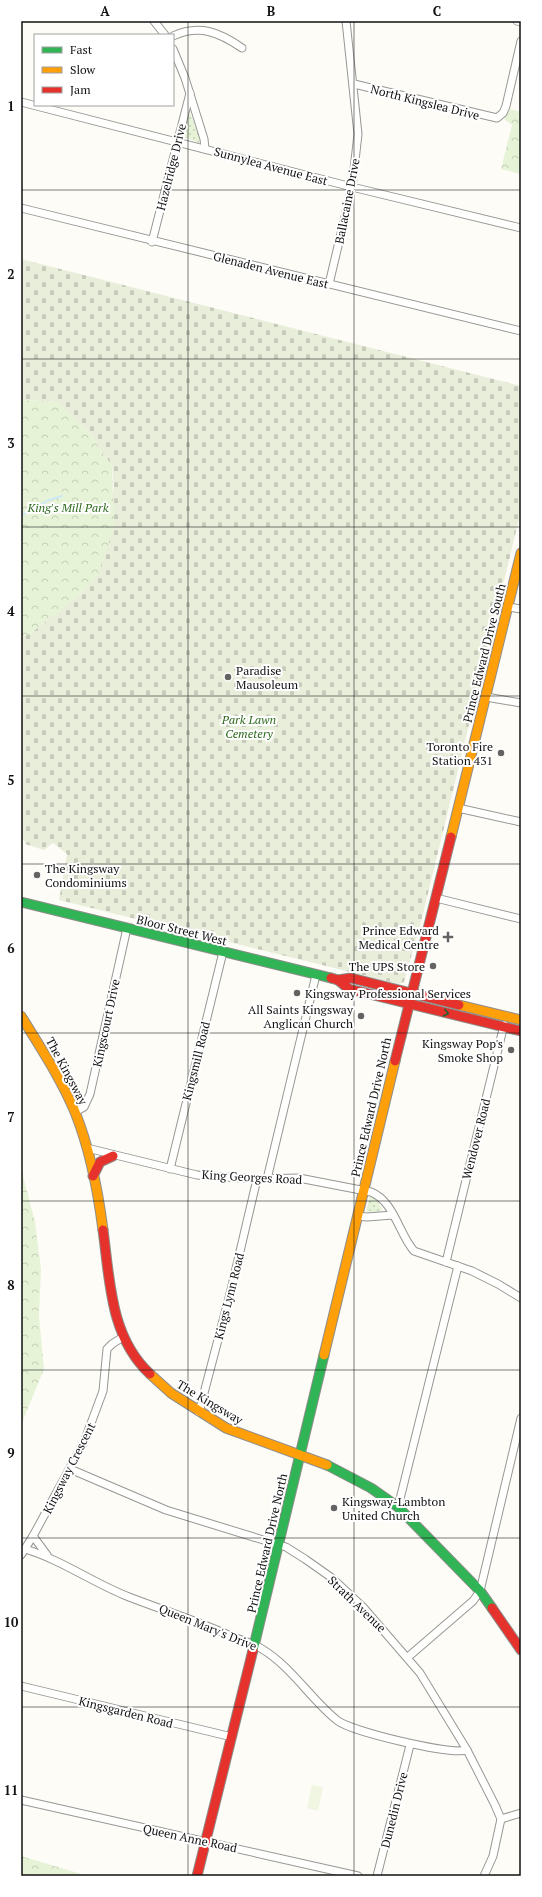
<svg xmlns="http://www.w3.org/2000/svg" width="542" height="1897" viewBox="0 0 542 1897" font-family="'PT Serif',serif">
<defs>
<pattern id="grass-dots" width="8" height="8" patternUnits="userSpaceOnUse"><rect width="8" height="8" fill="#e7f3d7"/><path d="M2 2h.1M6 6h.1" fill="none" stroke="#c5cfb8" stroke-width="1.8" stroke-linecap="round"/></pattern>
<pattern id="cemetery-stones" width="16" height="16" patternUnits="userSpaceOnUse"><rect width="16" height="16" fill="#e9eedb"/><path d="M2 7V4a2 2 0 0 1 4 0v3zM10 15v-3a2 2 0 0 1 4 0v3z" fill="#c7cbbb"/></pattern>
<pattern id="park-crowns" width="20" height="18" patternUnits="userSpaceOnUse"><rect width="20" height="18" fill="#e7f3d7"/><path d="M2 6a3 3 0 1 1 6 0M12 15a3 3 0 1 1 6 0" fill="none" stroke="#c5cfb8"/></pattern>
</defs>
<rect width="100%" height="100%" fill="#fdfcf7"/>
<!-- grass -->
<g fill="url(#grass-dots)">
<path d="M189 114 191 115 200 139 199 143 184 137Z"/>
<path d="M370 1196 377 1200 382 1209 380 1212H366Z"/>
</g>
<!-- cemetery -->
<path fill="url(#cemetery-stones)" d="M21 259 521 386V511L422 918 404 982 399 984 59 900 67 854 53 843 44 850 25 844V841L21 839V638L35 630 84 591 114 487 112 466 90 434 57 402 21 400Z"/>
<!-- park -->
<g fill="url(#park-crowns)">
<path d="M510 109 521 112V174L501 169 512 125 504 119Z"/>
<path d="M21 400 57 402 90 434 112 466 114 527 98 575 84 591 35 630 21 638Z"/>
<path d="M21 1168 35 1222 41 1269 39 1316 44 1369 21 1425Z"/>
<path d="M21 1856 88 1876H21Z"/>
</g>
<!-- pitch -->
<path fill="#f0f6e1" d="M312 1785 323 1787 318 1811 307 1808Z"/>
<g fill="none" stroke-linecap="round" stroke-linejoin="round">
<!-- stream -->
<path stroke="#cde8f7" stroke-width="2" d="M21 516 49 500 62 496"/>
<!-- street casing -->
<g stroke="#979795" stroke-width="9">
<g id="street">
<path d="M154 21 165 35"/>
<path d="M517 21 521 22"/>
<path d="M173 36C199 24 219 32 242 48"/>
<path d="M173 49 185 78 204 139 205 149"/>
<path d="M354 84 497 118 503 113 506 106 521 41"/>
<path d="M21 102 352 187 521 228"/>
<path d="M21 208 521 331"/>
<path d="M152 242 190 93"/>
<path d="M329 284 352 187 358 134 346 21"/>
<path d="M508 607 521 609"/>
<path d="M486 697 521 703"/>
<path d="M458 808 521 822"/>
<path d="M436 898 521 919"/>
<path d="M75 1112 84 1107 90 1094 127 928"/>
<path d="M87 1148 197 1175 257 1179 299 1178 371 1192C394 1201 399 1234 414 1251L472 1271 498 1284 521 1298"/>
<path d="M170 1169 223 952"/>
<path d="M267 1179 316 975"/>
<path d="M357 1216 367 1217 393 1215"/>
<path d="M446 1262 504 1025"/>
<path d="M199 1412 230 1294 257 1179"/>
<path d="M70 1469 166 1510 286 1547 305 1559 332 1578 363 1607 420 1673 467 1750 495 1805 501 1819 493 1856 484 1876"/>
<path d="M398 1507 458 1266"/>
<path d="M33 1536 47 1555"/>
<path d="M25 1549C62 1560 93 1583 129 1597 163 1610 197 1621 231 1636 241 1640 252 1643 262 1649 292 1667 312 1701 338 1721 354 1732 449 1755 467 1750"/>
<path d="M21 1555 33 1536 84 1442 103 1391 107 1349 112 1344 123 1337"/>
<path d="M408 1657 473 1601 480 1591 521 1418"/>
<path d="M21 1686 232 1737"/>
<path d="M21 1800 358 1876"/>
<path d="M501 1819 521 1813"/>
<path d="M377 1876 410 1745"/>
</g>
</g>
<!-- fast casing -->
<g stroke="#8e8d8b" stroke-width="11">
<g id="fast">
<path d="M21 902 331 978"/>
<path d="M327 1465 371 1488 398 1507 480 1591 492 1608"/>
<path d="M253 1650 324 1355"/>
</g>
</g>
<!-- slow casing -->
<g stroke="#8e8d8b" stroke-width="11">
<g id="slow">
<path d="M451 837 521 553"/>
<path d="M459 1005 521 1020"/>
<path d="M21 1016C40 1047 61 1078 75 1112 90 1149 98 1191 103 1230"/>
<path d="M324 1355 395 1061"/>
<path d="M150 1374 171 1393 226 1428 327 1465"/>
</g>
</g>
<!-- jam casing -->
<g stroke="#8e8d8b" stroke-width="11">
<g id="jam">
<path d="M331 978 338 980 351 978 459 1005"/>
<path d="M338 980 349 989 521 1031"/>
<path d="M395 1061 451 837"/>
<path d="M93 1176 100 1162 113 1156"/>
<path d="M103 1230C110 1281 110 1337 150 1374"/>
<path d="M492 1608 521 1650"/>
<path d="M197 1876 253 1650"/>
</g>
</g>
<!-- street -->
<use href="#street" stroke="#fffffe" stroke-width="7"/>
<!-- fast -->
<use href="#fast" stroke="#30b455" stroke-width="9"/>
<!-- slow -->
<use href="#slow" stroke="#ff9f0a" stroke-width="9"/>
<!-- jam -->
<use href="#jam" stroke="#e5322d" stroke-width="9"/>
</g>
<!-- one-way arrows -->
<defs><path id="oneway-chevron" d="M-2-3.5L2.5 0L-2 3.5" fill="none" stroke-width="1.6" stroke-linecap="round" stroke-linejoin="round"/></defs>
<use stroke="#206233" href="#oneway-chevron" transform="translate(446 1013) rotate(13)"/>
<!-- grid -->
<path fill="none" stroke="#111" stroke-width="1" stroke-opacity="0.55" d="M188 21V1876M354 21V1876M21 190H521M21 359H521M21 527H521M21 696H521M21 864H521M21 1033H521M21 1201H521M21 1370H521M21 1538H521M21 1707H521"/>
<!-- markers -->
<g fill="#646362" stroke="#fff" stroke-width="1.5">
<circle cx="228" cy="677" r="4"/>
<circle cx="501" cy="753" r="4"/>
<circle cx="37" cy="875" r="4"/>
<path d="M446 931h4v4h4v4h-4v4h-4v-4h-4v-4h4z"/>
<circle cx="433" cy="966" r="4"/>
<circle cx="297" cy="993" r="4"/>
<circle cx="361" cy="1016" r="4"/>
<circle cx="511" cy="1050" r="4"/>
<circle cx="334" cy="1508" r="4"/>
</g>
<g text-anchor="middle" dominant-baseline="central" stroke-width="4" stroke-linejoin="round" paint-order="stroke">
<!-- street labels -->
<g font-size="12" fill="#111" stroke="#fff">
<text transform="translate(425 102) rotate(14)">North Kingslea Drive</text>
<text transform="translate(271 166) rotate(15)">Sunnylea Avenue East</text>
<text transform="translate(171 167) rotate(-76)">Hazelridge Drive</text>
<text transform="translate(347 201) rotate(-79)">Ballacaine Drive</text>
<text transform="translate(271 270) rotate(14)">Glenaden Avenue East</text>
<text transform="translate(484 653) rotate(-76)">Prince Edward Drive South</text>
<text transform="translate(182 930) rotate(14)">Bloor Street West</text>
<text transform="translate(106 1023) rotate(-78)">Kingscourt Drive</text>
<text transform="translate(196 1061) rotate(-76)">Kingsmill Road</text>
<text transform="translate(67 1071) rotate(62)">The Kingsway</text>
<text transform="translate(371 1107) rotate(-77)">Prince Edward Drive North</text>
<text transform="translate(476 1139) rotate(-76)">Wendover Road</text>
<text transform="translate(252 1177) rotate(3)">King Georges Road</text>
<text transform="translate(229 1296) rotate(-76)">Kings Lynn Road</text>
<text transform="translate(210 1402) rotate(31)">The Kingsway</text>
<text transform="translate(69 1468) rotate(-63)">Kingsway Crescent</text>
<text transform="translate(267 1543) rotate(-77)">Prince Edward Drive North</text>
<text transform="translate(357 1604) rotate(44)">Strath Avenue</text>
<text transform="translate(208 1627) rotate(22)">Queen Mary's Drive</text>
<text transform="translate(126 1712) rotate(14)">Kingsgarden Road</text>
<text transform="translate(394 1810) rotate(-76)">Dunedin Drive</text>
<text transform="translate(190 1838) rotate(12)">Queen Anne Road</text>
</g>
<!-- park labels -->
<g font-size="12" font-style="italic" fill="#2f6b1f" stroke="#fff">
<text x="68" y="507">King's Mill Park</text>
<text x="249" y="719">Park Lawn<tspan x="249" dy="14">Cemetery</tspan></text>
</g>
<!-- poi labels -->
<g font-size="12" fill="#111" stroke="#fff" text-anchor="end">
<text x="236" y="670" text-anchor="start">Paradise<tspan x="236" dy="14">Mausoleum</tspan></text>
<text x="493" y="746">Toronto Fire<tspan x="493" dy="14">Station 431</tspan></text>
<text x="45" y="868" text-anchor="start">The Kingsway<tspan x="45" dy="14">Condominiums</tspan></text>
<text x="439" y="930">Prince Edward<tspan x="439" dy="14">Medical Centre</tspan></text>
<text x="425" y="966">The UPS Store</text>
<text x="305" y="993" text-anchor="start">Kingsway Professional Services</text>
<text x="353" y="1009">All Saints Kingsway<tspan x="353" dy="14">Anglican Church</tspan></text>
<text x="503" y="1043">Kingsway Pop's<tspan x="503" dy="14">Smoke Shop</tspan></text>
<text x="342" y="1501" text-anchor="start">Kingsway-Lambton<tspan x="342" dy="14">United Church</tspan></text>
</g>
</g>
<!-- border -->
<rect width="542" height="1897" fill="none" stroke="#ffffff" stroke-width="44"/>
<!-- legend -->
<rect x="34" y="34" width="140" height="72" fill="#ffffff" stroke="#a0a0a0"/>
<rect x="42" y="47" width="20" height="6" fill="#30b455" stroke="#a0a0a0"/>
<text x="70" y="54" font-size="12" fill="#111111">Fast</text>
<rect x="42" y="67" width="20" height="6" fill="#ff9f0a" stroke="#a0a0a0"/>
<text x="70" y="74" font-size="12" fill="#111111">Slow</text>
<rect x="42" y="87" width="20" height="6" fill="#e5322d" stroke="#a0a0a0"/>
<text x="70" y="94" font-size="12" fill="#111111">Jam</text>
<rect x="22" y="22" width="498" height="1853" fill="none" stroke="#111" stroke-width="1.5"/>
<g font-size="13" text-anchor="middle" font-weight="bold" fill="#111">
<text x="105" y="16">A</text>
<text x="271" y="16">B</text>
<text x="437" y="16">C</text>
<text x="11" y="111">1</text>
<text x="11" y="279">2</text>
<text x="11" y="448">3</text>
<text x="11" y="616">4</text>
<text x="11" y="785">5</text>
<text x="11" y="953">6</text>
<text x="11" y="1122">7</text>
<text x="11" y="1290">8</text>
<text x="11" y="1458">9</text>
<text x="11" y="1627">10</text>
<text x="11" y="1795">11</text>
</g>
</svg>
